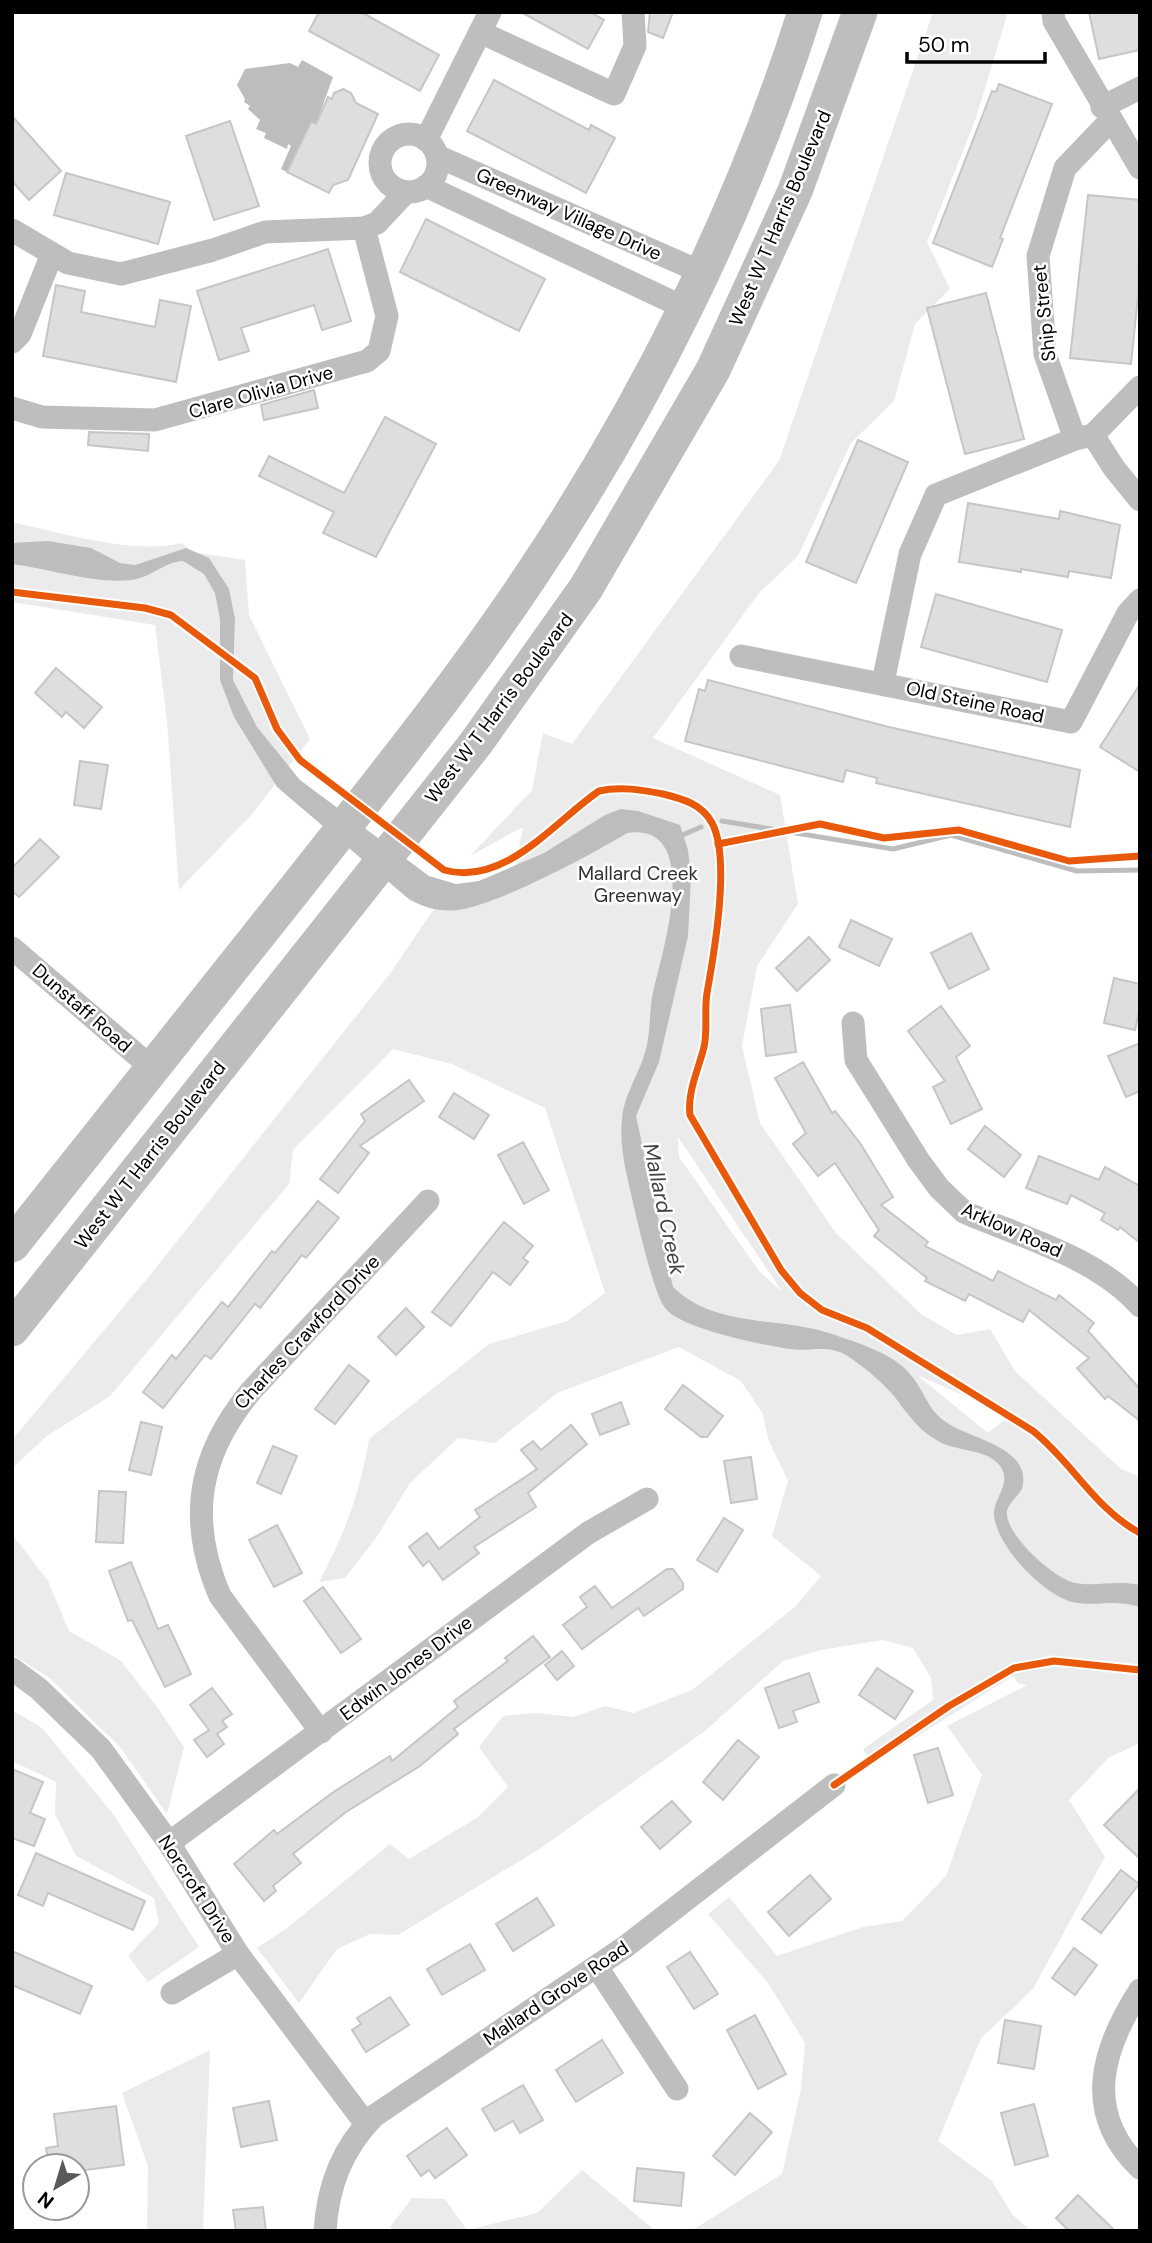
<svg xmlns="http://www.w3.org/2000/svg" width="1152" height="2243" viewBox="0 0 1152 2243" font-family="'DM Sans',sans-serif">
<rect width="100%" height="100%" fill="#fff"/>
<!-- green -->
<g fill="#ebebeb" fill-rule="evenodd">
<path d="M933 12H1008L976 118 927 242 950 289 915 324 894 401 851 443 798 556 759 593 653 738 780 795 798 904 757 966 742 1046 760 1123 836 1233 921 1314 957 1335 990 1329 1015 1371 1121 1469 1140 1477V1743L1108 1758 1069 1800 1105 1857 1033 1989 981 2038 938 2141 991 2180 1013 2215 1031 2231H691L782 2174 801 2089 805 2043 768 1983 708 1914 729 1897 777 1956 863 1927 902 1921 946 1876 982 1775 947 1726 1027 1685 1019 1684 1013 1676 873 1764 863 1749 933 1700 931 1678 913 1648 883 1640 821 1650 783 1661 705 1731 541 1848 398 1935 370 1934 337 1949 299 2003 257 1948 287 1928 390 1844 409 1859 478 1817 508 1787 479 1747 503 1716 536 1713 573 1717 605 1706 633 1713 692 1690 796 1606 821 1576 772 1536 788 1481 768 1439 763 1414 741 1381 679 1347 557 1393 495 1443 458 1438 410 1483 376 1538 345 1578 319 1582C345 1533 360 1493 369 1439L489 1344 567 1321 605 1293 545 1108 452 1064 393 1049 293 1150 289 1184 110 1396 47 1436 12 1468V1440L146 1280 389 975 446 891 515 869 523 827 470 856 532 790 543 733 572 744 779 461ZM678 1137 781 1290V1291L759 1271 679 1157ZM917 1375 1007 1414 1008 1417 988 1433Z"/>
<path d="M12 522C61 533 134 555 182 543L192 552 245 560 249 615 310 739 252 814 179 890 167 721 155 625 12 602Z"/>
<path d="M12 1534 48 1581 69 1631 120 1660 158 1708 184 1747 167 1814 120 1747 51 1679 12 1654Z"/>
<path d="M12 1710 42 1728 113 1814 199 1947 148 1982 128 1956 159 1923 154 1898 76 1856 55 1814 56 1782 12 1761Z"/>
<path d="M210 2050 203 2231H147L148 2166 122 2093Z"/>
<path d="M582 2170 656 2231H395L390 2227 412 2198 445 2199 467 2230 537 2213Z"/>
</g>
<!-- water -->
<g fill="#bdbdbd">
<path d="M302 60 333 77 316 124 311 122 287 172 281 169 291 146 288 144 287 149 264 138 266 133 256 129 260 120 248 109 250 106 244 102 245 99 237 85 245 69 290 63 298 67Z"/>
<path d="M48 541 91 548 120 563 135 565 186 548 209 558 229 589 235 619 233 680 257 727 300 780 429 876 456 884 479 881 544 853 605 815 621 809 638 811 680 825 688 850 691 877 688 936 659 1062 636 1116 673 1287C715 1329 783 1316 835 1335 861 1344 898 1355 914 1379 926 1396 930 1413 949 1424 974 1440 1033 1448 1022 1489 1018 1496 1009 1503 1007 1511 1004 1534 1054 1579 1075 1583 1096 1587 1117 1580 1140 1585V1607C1113 1599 1100 1606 1077 1603 1045 1598 997 1547 994 1515 993 1498 1013 1483 1000 1466 987 1448 956 1452 938 1441 918 1430 907 1413 894 1396 881 1381 863 1366 846 1355 827 1344 810 1352 790 1349 763 1345 681 1329 665 1308 652 1291 633 1202 627 1176 623 1159 620 1137 622 1119 624 1094 640 1073 646 1049 651 1030 649 1010 653 992 661 956 705 822 627 833 591 855 497 905 458 910 440 912 426 908 410 900L277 787 234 717 220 680V619L215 593 204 574 183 561C164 562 152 577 132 580 93 584 51 569 12 564V543Z"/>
</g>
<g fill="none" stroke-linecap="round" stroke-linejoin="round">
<!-- stream -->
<g stroke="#bdbdbd" stroke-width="5">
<path d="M722 821 893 849 951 835 1077 871 1140 870"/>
<path d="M678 837 701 827"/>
</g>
</g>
<!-- building -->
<g fill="#dedede" stroke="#c6c6c6" stroke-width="2">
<path d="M319 12H361L439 55 420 91 309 31Z"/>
<path d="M521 12H590L604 20 588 49Z"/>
<path d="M650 12H673L663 38 648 32Z"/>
<path d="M1089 12H1140V50L1099 59Z"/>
<path d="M494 80 589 130 591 125 615 138 586 193 467 131Z"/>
<path d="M999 84 1052 104 1000 238 1003 239 992 267 933 243 992 91 996 92Z"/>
<path d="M343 89 351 93 356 103 378 114 348 180 333 185 329 193 287 172 311 122 316 124 328 97 332 99 334 93Z"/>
<path d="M12 116 61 171 29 200 12 181Z"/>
<path d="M230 121 259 206 214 220 186 136Z"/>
<path d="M66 173 170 202 158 244 54 215Z"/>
<path d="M1088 195 1140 200 1138 296 1131 364 1070 358Z"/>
<path d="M426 219 545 279 519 331 400 272Z"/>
<path d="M328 249 351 321 322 330 314 305 241 328 249 351 219 360 197 291Z"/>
<path d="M56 285 85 291 81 312 155 327 160 300 191 306 176 382 43 356Z"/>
<path d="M986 293 1024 439 965 454 927 308Z"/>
<path d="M314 390 318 408 264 420 261 405Z"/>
<path d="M385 417 436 444 376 557 323 533 334 512 259 476 269 456 344 493Z"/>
<path d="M89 432 149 434 148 451 88 445Z"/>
<path d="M858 440 908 462 856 583 806 562Z"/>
<path d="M968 503 1059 519 1060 511 1120 525 1111 578 1069 571 1068 577 1021 569V572L959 562Z"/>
<path d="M936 594 1062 630 1047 682 921 647Z"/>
<path d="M56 668 102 707 84 728 66 712 62 717 35 693Z"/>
<path d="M708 680 889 727 1080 770 1070 827 876 783 877 778 846 770 843 782 685 741 699 689 705 691Z"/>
<path d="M1140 684V772L1100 747Z"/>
<path d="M80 761 108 765 101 809 74 805Z"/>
<path d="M40 839 59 857 19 897 12 891V868Z"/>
<path d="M851 920 892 939 879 966 839 947Z"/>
<path d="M971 933 989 969 949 989 931 953Z"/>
<path d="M809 937 830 960 797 991 776 968Z"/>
<path d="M1114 978 1140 984V1007L1135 1030 1104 1023Z"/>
<path d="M790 1005 796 1052 766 1056 761 1009Z"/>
<path d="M941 1006 970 1046 956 1057 982 1109 951 1124 933 1087 945 1081 908 1031Z"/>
<path d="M1140 1043V1091L1126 1097 1108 1056Z"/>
<path d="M803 1062 832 1113 835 1111 860 1143 893 1197 881 1205 928 1242 925 1246 993 1281 998 1271 1056 1300 1059 1295 1094 1323 1088 1331 1140 1389V1421L1108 1396 1105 1399 1077 1368 1089 1358 1029 1310 1023 1322 969 1294 965 1301 925 1281 927 1278 874 1236 879 1230 835 1163 818 1176 793 1144 806 1133 775 1078Z"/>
<path d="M409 1080 424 1101 360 1146 369 1153 338 1193 320 1179 365 1121 361 1114Z"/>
<path d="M454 1093 489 1115 474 1139 439 1117Z"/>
<path d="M985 1126 1021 1155 1004 1177 968 1149Z"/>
<path d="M523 1142 549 1190 524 1204 498 1155Z"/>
<path d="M1039 1156 1099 1180 1105 1167 1140 1186V1243L1120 1227 1118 1230 1101 1220 1105 1213 1071 1195 1067 1204 1026 1188Z"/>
<path d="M318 1201 339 1218 306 1258 302 1255 260 1308 255 1304 211 1359 205 1355 163 1408 143 1392 172 1355 176 1359 222 1302 228 1307 272 1251 275 1253Z"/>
<path d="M504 1222 533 1246 523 1258 528 1262 510 1285 493 1272 451 1326 432 1312Z"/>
<path d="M406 1308 424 1327 396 1355 378 1337Z"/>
<path d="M349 1365 369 1381 335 1424 315 1409Z"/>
<path d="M683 1385 723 1416 707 1437H701L665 1409Z"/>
<path d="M621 1402 629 1424 600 1435 592 1414Z"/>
<path d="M141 1422 162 1427 151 1475 129 1470Z"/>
<path d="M571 1425 587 1444 528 1493 536 1507 474 1547 479 1553 443 1580 429 1561 423 1566 409 1547 427 1533 439 1549 480 1517 475 1510 537 1469 521 1450 533 1441 541 1450Z"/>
<path d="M273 1446 297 1456 281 1494 257 1483Z"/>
<path d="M751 1457 757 1499 731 1503 724 1461Z"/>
<path d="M99 1491 126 1492 123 1543 96 1542Z"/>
<path d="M724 1518 743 1530 717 1572 697 1560Z"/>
<path d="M277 1525 302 1573 274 1587 249 1540Z"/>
<path d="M131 1562 158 1629 168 1625 191 1674 165 1687 132 1620 128 1621 109 1571Z"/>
<path d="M667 1569H673L683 1583V1589L644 1616 638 1608 582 1649 563 1625 587 1607 580 1597 595 1586 612 1608Z"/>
<path d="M323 1587 361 1639 341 1653 304 1601Z"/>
<path d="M533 1636 550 1657 454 1729 458 1734 420 1766 346 1812 293 1854 301 1863 273 1886 276 1891 264 1901 234 1864 274 1830 277 1834 332 1793 390 1756 392 1761 458 1707 454 1701 508 1661 505 1658Z"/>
<path d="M562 1651 574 1666 557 1680 545 1665Z"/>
<path d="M877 1668 913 1691 895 1719 859 1695Z"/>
<path d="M809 1673 819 1702 793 1711 797 1722 779 1728 765 1688Z"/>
<path d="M212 1688 232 1714 222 1721 227 1727 217 1734 224 1744 207 1757 194 1740 209 1730 190 1705Z"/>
<path d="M738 1740 759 1757 723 1800 703 1782Z"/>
<path d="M938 1748 953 1795 928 1803 914 1755Z"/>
<path d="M12 1769 43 1782 30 1813 45 1819 34 1846 12 1838Z"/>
<path d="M1140 1788V1859L1104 1825Z"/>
<path d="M672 1801 691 1822 660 1849 641 1827Z"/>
<path d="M36 1853 145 1901 133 1930 48 1893 43 1906 18 1895Z"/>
<path d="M1121 1870 1139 1884 1101 1933 1082 1919Z"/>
<path d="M810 1875 831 1899 789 1936 768 1912Z"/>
<path d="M537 1898 554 1925 513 1951 496 1924Z"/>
<path d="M470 1944 485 1970 442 1995 427 1969Z"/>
<path d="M1074 1948 1097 1965 1075 1995 1052 1978Z"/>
<path d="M12 1951 92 1986 80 2014 12 1985Z"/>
<path d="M690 1952 718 1994 694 2009 667 1967Z"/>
<path d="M390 1997 409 2025 366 2052 352 2030 361 2024 357 2018Z"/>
<path d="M755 2015 786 2074 758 2089 727 2030Z"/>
<path d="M1005 2020 1041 2026 1034 2069 998 2063Z"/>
<path d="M602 2040 623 2073 576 2102 556 2070Z"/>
<path d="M523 2085 543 2120 520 2133 513 2121 495 2131 482 2109Z"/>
<path d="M269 2101 277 2140 241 2147 233 2108Z"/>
<path d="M1034 2104 1048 2156 1015 2165 1001 2113Z"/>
<path d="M116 2106 124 2165 77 2171V2166H49L46 2148 58 2146 54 2114Z"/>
<path d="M750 2113 772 2132 735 2175 713 2156Z"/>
<path d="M447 2128 467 2155 435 2178 429 2170 421 2176 407 2156Z"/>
<path d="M637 2168 684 2173 681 2206 634 2201Z"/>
<path d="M1078 2195 1115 2231H1069L1056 2218Z"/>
<path d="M263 2207 266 2231H236L233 2210Z"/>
</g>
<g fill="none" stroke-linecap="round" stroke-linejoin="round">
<!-- minor -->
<g stroke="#bebebe" stroke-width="23">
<path d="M1053 12 1054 21 1140 168"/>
<path d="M480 32 614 94 635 46 633 12"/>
<path d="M1102 107 1140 88"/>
<circle cx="409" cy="163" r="29"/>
<path d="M426 140 490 12"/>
<path d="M437 156 701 272"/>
<path d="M426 186 685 308"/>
<path d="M12 230 68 263 121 274 213 250 265 232 364 228 377 223 406 192"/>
<path d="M12 342 20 334 52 254"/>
<path d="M12 408 42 417 155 420 367 361 379 351 387 316 364 228"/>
<path d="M1093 435 1114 468 1140 500"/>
<path d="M1075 439 1045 354 1038 256 1065 168 1110 121"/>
<path d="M741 656 1071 722 1128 613 1140 600"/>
<path d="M883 682 910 554 936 495 1075 439 1093 435 1140 387"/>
<path d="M12 948 152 1068"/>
<path d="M853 1023 856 1060 919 1161 939 1188 964 1212C1023 1238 1097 1257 1140 1306"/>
<path d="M12 1669 39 1689 101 1749 169 1843 238 1954 366 2124"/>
<path d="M321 1732 220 1596C187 1519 198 1455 251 1391L428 1201"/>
<path d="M169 1843 588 1533 647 1499"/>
<path d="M597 1967 677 2089"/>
<path d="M1140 1990C1102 2049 1082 2112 1140 2168"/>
<path d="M172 1993 238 1954"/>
<path d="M325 2231C328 2185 342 2149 374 2116L625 1947 834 1785"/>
</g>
<!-- primary -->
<g stroke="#bebebe" stroke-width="35">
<path d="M12 1245C109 1123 206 1001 303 879 381 780 460 682 530 577 646 404 742 211 805 12"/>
<path d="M12 1329 476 743 586 588 713 370 795 191 860 12"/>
</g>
<!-- cycleway casing -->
<g stroke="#fff" stroke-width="11">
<g id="cycleway">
<path d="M12 592 145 608 171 615 255 678 277 729 300 760 444 870C505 887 555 821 599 791 620 786 643 790 663 794 683 799 702 804 712 823 731 858 714 954 707 993 704 1011 708 1029 704 1047 699 1068 687 1092 690 1115L781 1270 800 1293 822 1310 867 1328 1033 1431C1072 1462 1095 1509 1140 1533"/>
<path d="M718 844 820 824 884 838 959 830 1069 861 1140 856"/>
<path d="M834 1785 949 1706 1014 1668 1054 1661 1140 1670"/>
</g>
</g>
<!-- cycleway -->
<use href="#cycleway" stroke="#e8590c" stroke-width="7"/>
</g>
<g text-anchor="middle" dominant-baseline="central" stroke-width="5" stroke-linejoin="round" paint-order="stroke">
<!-- street labels -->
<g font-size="19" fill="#000" stroke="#fff">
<text transform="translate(569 214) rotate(24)">Greenway Village Drive</text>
<text transform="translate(780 218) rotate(-67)">West W T Harris Boulevard</text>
<text transform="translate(1044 313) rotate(-96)">Ship Street</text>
<text transform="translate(261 392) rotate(-16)">Clare Olivia Drive</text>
<text transform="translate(975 702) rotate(12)">Old Steine Road</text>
<text transform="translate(499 708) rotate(-53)">West W T Harris Boulevard</text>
<text transform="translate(82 1008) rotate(41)">Dunstaff Road</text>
<text transform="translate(150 1155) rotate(-52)">West W T Harris Boulevard</text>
<text transform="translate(1012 1230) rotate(24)">Arklow Road</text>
<text transform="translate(307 1332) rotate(-47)">Charles Crawford Drive</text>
<text transform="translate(406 1668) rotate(-37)">Edwin Jones Drive</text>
<text transform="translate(197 1889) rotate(57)">Norcroft Drive</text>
<text transform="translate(556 1993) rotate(-34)">Mallard Grove Road</text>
</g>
<!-- park labels -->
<g font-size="19" fill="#313131" stroke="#fff">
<text x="638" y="873">Mallard Creek<tspan x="638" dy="22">Greenway</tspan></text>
</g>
<!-- water labels -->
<g font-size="21" font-style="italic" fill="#424242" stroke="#fff">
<text transform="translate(664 1209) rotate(78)">Mallard Creek</text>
</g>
</g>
<!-- border -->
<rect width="1152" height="2243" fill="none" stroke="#000000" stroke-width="28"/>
<!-- north arrow -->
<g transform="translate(56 2187) rotate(218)"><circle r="33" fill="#ffffff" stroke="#999999" stroke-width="2"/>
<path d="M0-5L12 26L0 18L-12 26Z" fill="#595959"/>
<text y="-10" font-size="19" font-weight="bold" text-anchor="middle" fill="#000000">N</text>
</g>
<!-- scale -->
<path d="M907 52v10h138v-10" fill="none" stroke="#000000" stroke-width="3.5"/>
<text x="918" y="52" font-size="21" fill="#000000" stroke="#ffffff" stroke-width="5" paint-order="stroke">50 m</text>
</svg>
